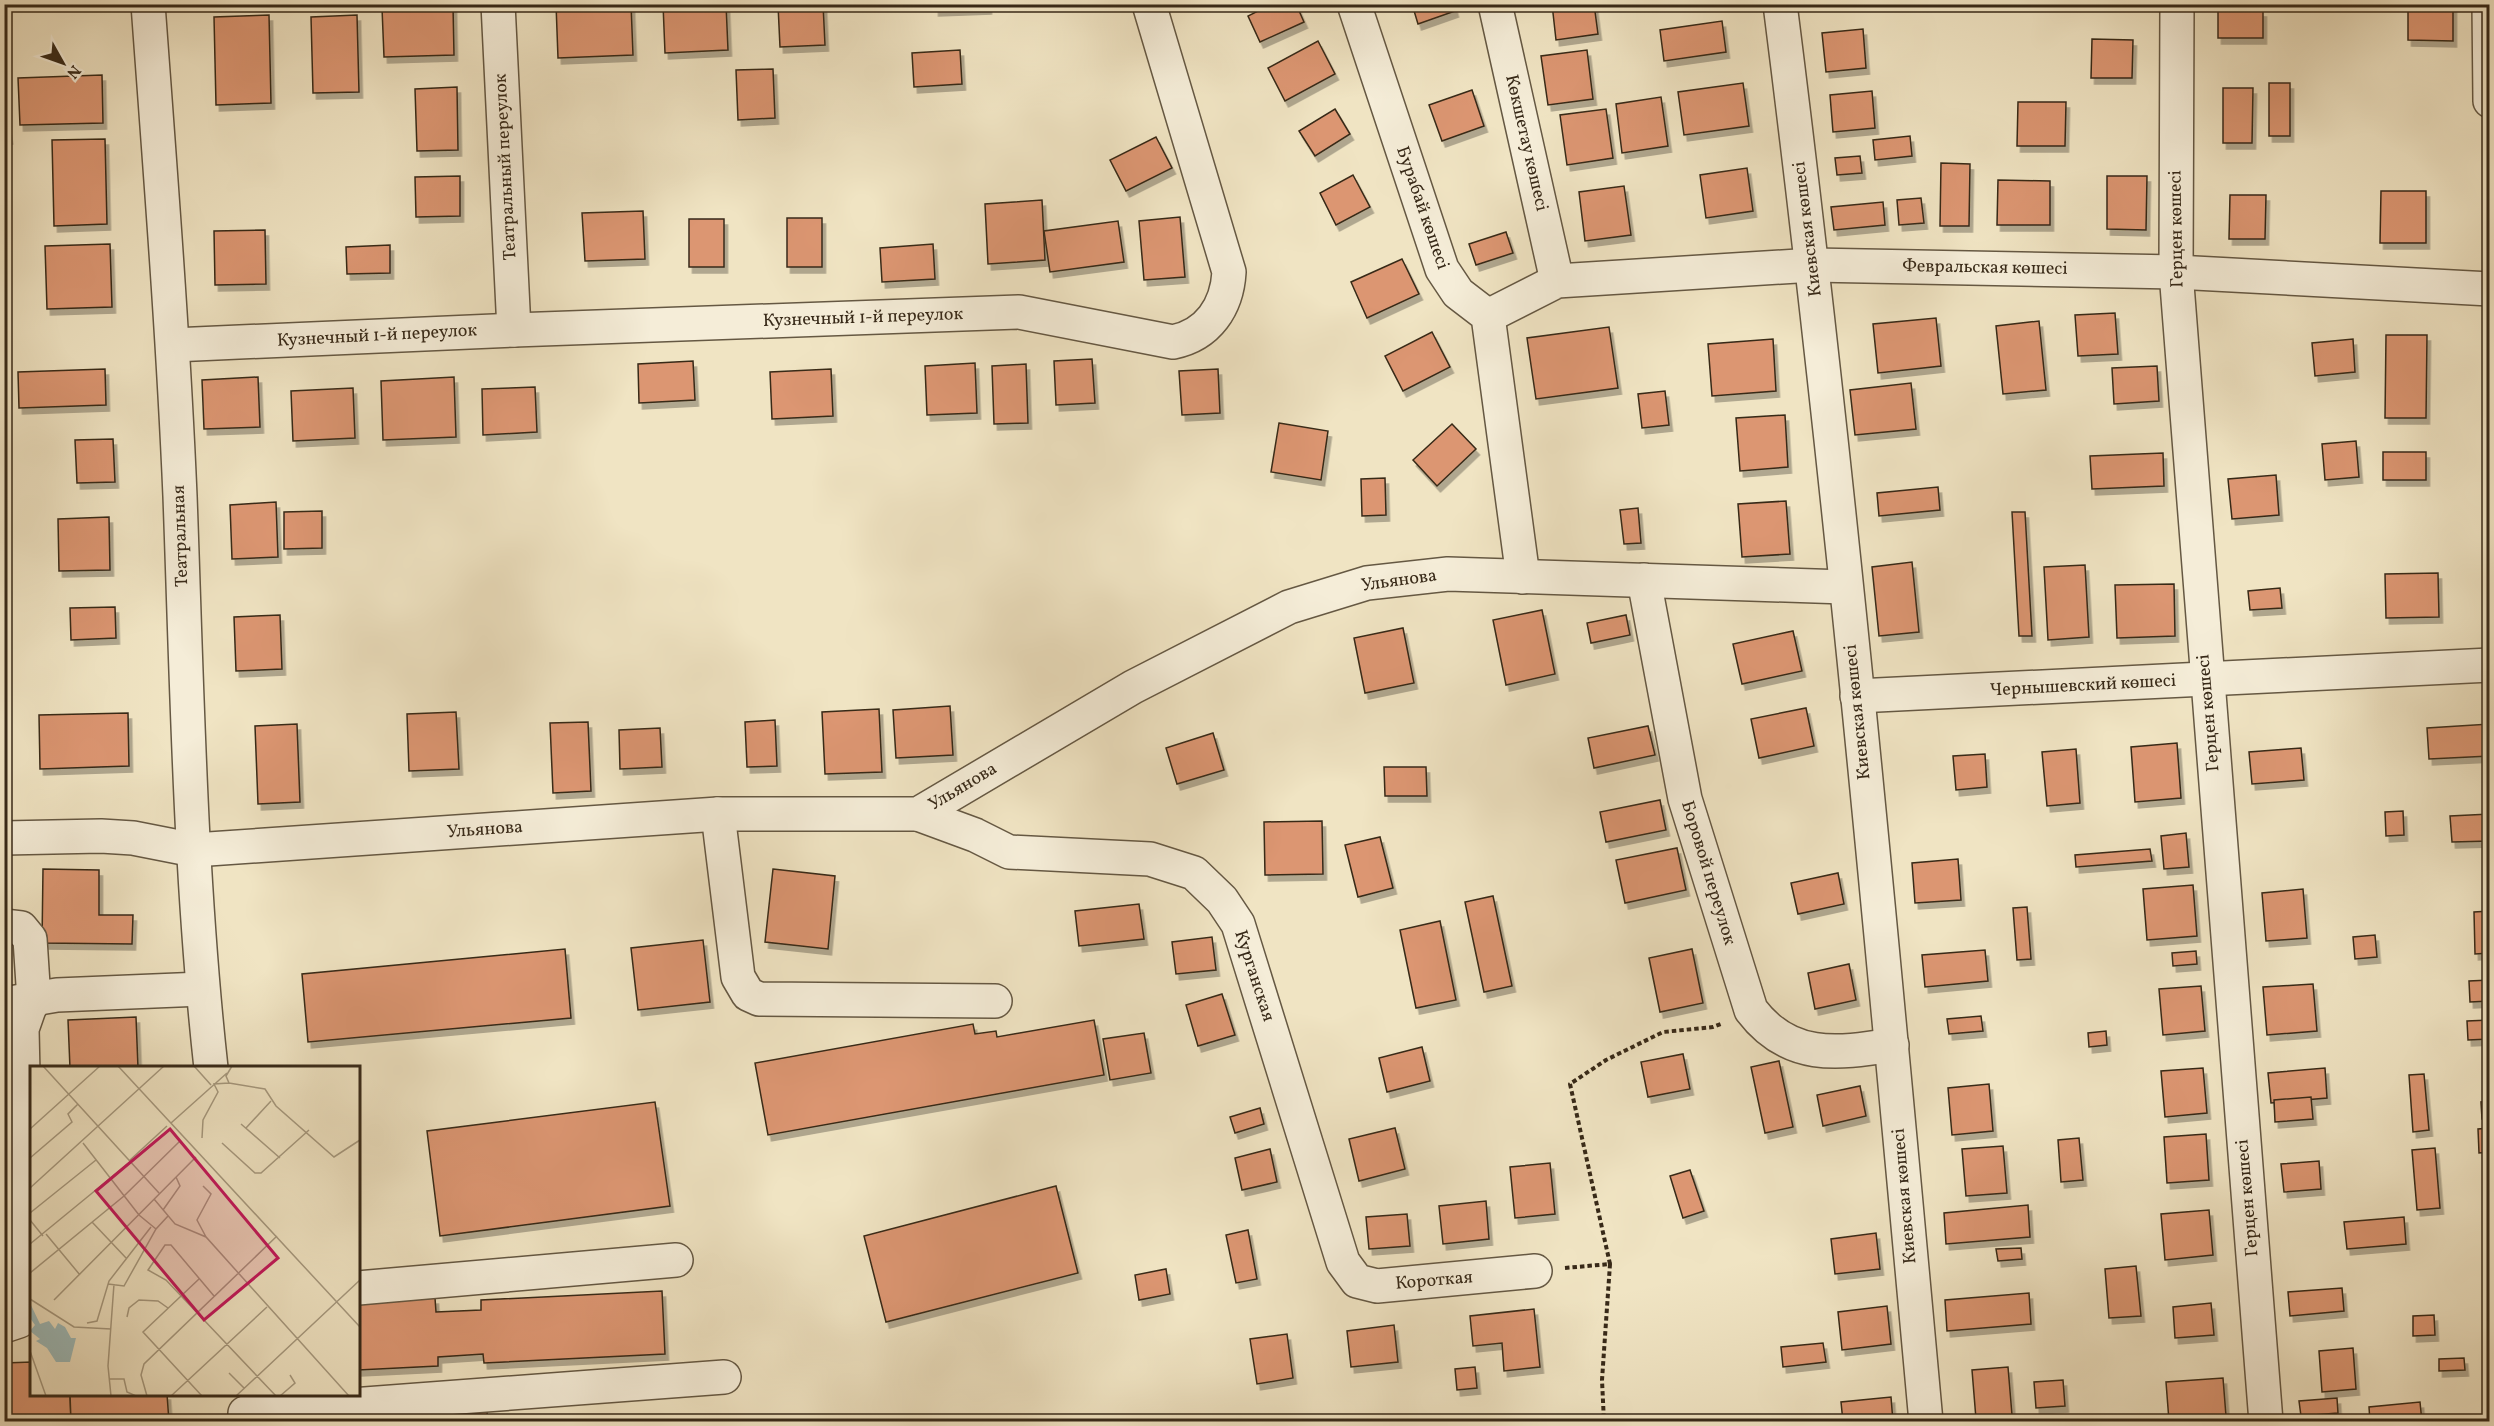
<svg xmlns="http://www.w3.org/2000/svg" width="2494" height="1426" viewBox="0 0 2494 1426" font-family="Vollkorn,serif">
<defs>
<filter id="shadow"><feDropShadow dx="3.5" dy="6" stdDeviation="0" flood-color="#0004"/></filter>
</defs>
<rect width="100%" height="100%" fill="#f0e4c3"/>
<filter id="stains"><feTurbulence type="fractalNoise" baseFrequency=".00333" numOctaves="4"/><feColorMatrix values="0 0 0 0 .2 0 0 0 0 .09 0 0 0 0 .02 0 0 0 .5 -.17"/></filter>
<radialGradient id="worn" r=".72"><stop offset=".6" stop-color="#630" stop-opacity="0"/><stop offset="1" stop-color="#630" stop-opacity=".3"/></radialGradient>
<!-- building -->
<g fill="#dc9672" stroke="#372918" stroke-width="1.5" filter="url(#shadow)">
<path d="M556 4H631L633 55 558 58Z"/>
<path d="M663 4H726L728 50 665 53Z"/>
<path d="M823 4 825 45 780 47 778 5Z"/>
<path d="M935 4H988V8L935 10Z"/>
<path d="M1272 4H1296L1304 22 1260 42 1248 16Z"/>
<path d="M1412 4H1453L1455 11 1418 24Z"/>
<path d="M1552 4H1594L1598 34 1556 40Z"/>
<path d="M2408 4H2453V41L2408 40Z"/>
<path d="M453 6 454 55 384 57 382 8Z"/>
<path d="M2218 10 2263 11V38H2218Z"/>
<path d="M269 15 271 103 216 105 214 17Z"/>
<path d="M357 15 359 92 313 93 311 17Z"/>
<path d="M1722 21 1726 52 1664 61 1660 30Z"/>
<path d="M1863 29 1866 68 1826 72 1822 33Z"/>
<path d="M2092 39 2133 40 2132 78H2091Z"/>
<path d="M1318 41 1335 74 1285 101 1268 68Z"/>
<path d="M960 50 962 84 914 87 912 53Z"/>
<path d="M1587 50 1593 99 1548 105 1541 56Z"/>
<path d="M773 69 775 118 738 120 736 70Z"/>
<path d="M102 75 103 123 20 125 18 78Z"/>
<path d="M1743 83 1749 126 1684 135 1678 92Z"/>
<rect x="2269" y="83" width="21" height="53"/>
<path d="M457 87 458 150 417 151 415 89Z"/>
<path d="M2223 88H2253L2252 143H2223Z"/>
<path d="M1472 90 1484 126 1442 141 1429 105Z"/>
<path d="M1872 91 1875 128 1833 132 1830 95Z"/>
<path d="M1661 97 1668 146 1622 153 1616 104Z"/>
<path d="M2018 102H2066L2065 146H2017Z"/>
<path d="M4 108 9 138H4Z"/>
<path d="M1335 109 1350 134 1315 156 1299 131Z"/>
<path d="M1606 109 1613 158 1567 165 1560 115Z"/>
<path d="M1910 136 1912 156 1875 160 1873 140Z"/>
<path d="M1156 137 1172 168 1126 191 1110 160Z"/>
<path d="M105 139 107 224 54 226 52 140Z"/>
<path d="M1860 156 1862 173 1837 175 1835 158Z"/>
<path d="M1941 163 1970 164 1969 226H1940Z"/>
<path d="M1747 168 1753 211 1706 218 1700 175Z"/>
<path d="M1353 175 1370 207 1336 225 1320 193Z"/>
<path d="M460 176V216L416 217 415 177Z"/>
<path d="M2107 176H2147L2146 230 2107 229Z"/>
<path d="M1998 180 2050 181V225H1997Z"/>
<path d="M1624 186 1631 235 1585 241 1579 192Z"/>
<path d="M2381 191H2426V243H2380Z"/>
<path d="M2230 195H2266L2265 239H2229Z"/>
<path d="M1921 198 1924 223 1899 225 1897 200Z"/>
<path d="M1042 200 1045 260 988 264 985 204Z"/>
<path d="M1883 202 1885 225 1834 230 1831 207Z"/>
<path d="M643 211 645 259 585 261 582 213Z"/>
<path d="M1180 217 1185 277 1144 280 1139 221Z"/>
<rect x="787" y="218" width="35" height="49"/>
<rect x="689" y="219" width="35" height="48"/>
<path d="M1118 221 1124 262 1050 272 1044 231Z"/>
<path d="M265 230 266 284 215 285 214 231Z"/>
<path d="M1506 232 1513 253 1476 265 1469 244Z"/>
<path d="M110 244 112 307 47 309 45 246Z"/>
<path d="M933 244 935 279 882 282 880 248Z"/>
<path d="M390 245V273L347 274 346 247Z"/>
<path d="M1402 259 1419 294 1367 318 1351 282Z"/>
<path d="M2115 313 2118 354 2078 356 2075 315Z"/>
<path d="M1936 318 1941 366 1878 373 1873 324Z"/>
<path d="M2039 321 2046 390 2003 394 1996 326Z"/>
<path d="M1609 327 1618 388 1536 399 1527 338Z"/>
<path d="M1432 332 1450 367 1403 391 1385 356Z"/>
<path d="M2386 335H2427L2426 418H2385Z"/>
<path d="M1773 339 1776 391 1712 396 1708 344Z"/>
<path d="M2353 339 2355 372 2315 376 2312 343Z"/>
<path d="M1092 359 1095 403 1056 405 1054 361Z"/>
<path d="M693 361 695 400 639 403 638 364Z"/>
<path d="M975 363 977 413 927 415 925 366Z"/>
<path d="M1026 364 1028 423 994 424 992 366Z"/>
<path d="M2157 366 2159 401 2114 404 2112 368Z"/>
<path d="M105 369 106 405 19 408 18 372Z"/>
<path d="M831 369 833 416 772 419 770 372Z"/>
<path d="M1218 369 1220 413 1182 415 1179 371Z"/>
<path d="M258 377 260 427 204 429 202 380Z"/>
<path d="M454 377 456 437 383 440 381 381Z"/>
<path d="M1911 383 1916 429 1855 435 1850 390Z"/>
<path d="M535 387 537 432 483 435 482 389Z"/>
<path d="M353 388 355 438 293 441 291 391Z"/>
<path d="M1665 391 1669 425 1642 428 1638 394Z"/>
<path d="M1785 415 1788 467 1740 471 1736 418Z"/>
<path d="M1279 423 1328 431 1321 480 1271 472Z"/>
<path d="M1452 424 1476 449 1437 486 1413 460Z"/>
<path d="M113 439 115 482 77 483 75 440Z"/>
<path d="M2356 441 2359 477 2325 480 2322 444Z"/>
<rect x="2383" y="452" width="43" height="28"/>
<path d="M2163 453 2164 486 2092 489 2090 456Z"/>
<path d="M2276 475 2279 515 2232 519 2228 479Z"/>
<path d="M1385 478 1386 515 1362 516 1361 479Z"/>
<path d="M1938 487 1940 510 1879 516 1877 493Z"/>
<path d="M1786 501 1790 554 1742 557 1738 504Z"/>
<path d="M276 502 278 557 232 559 230 505Z"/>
<path d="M1638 508 1641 543 1624 544 1620 510Z"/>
<path d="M322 511V548L284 549V512Z"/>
<path d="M2012 512H2025L2032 636H2019Z"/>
<path d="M109 517 110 570 59 571 58 519Z"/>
<path d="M1912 562 1919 632 1879 636 1872 567Z"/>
<path d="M2085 565 2089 637 2048 640 2044 567Z"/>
<path d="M2438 573 2439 617 2386 618 2385 574Z"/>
<path d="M2174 584 2175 636 2117 638 2115 585Z"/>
<path d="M2280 588 2282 608 2250 610 2248 591Z"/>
<path d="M115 607 116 638 71 640 70 608Z"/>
<path d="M1542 610 1555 674 1506 685 1493 620Z"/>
<path d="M280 615 282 669 236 671 234 617Z"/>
<path d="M1626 615 1630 635 1591 643 1587 623Z"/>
<path d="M1403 628 1414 683 1365 693 1354 638Z"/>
<path d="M1793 631 1802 671 1742 684 1733 644Z"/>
<path d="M950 706 953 755 896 758 893 710Z"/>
<path d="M1806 708 1814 746 1759 758 1751 719Z"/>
<path d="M879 709 882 772 825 774 822 712Z"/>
<path d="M456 712 459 769 409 771 407 714Z"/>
<path d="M128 713 129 766 40 769 39 715Z"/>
<path d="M775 720 777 766 747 767 745 722Z"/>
<path d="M588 722 591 791 553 793 550 723Z"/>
<path d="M297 724 300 802 258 804 255 726Z"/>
<path d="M2490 724V756L2429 759 2427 728Z"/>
<path d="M1648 726 1655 755 1594 768 1588 738Z"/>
<path d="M660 728 662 767 620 769 619 730Z"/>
<path d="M1213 733 1224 770 1177 784 1166 748Z"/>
<path d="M2177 743 2181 798 2135 802 2131 747Z"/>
<path d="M2301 748 2304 780 2252 784 2249 752Z"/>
<path d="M2076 749 2080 803 2047 806 2042 752Z"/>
<path d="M1985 754 1987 787 1956 790 1953 756Z"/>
<path d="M1384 767H1426L1427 796H1385Z"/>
<path d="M1660 800 1666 830 1606 842 1600 812Z"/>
<path d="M2403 811 2404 835 2386 836 2385 812Z"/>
<path d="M2490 814V841L2452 842 2450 816Z"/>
<path d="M1322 821 1323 874 1265 875 1264 822Z"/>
<path d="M2186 833 2189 867 2164 869 2161 836Z"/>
<path d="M1380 837 1393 888 1358 897 1345 845Z"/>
<path d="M1677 848 1686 890 1625 903 1616 860Z"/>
<path d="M2150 849 2152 861 2076 867 2075 855Z"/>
<path d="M1958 859 1961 900 1915 903 1912 863Z"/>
<path d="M43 869 99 870V915H133L132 944 42 943Z"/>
<path d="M773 869 835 876 828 949 765 942Z"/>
<path d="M1838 873 1844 904 1798 914 1791 883Z"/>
<path d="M2193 885 2197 936 2147 940 2143 889Z"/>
<path d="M2303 889 2307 938 2266 941 2262 893Z"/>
<path d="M1493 896 1512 986 1484 992 1465 902Z"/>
<path d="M1139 904 1144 939 1079 946 1075 911Z"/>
<path d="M2027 907 2031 959 2017 960 2013 908Z"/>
<path d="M2490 911V953L2475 954 2474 912Z"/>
<path d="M1440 921 1456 1000 1416 1008 1400 930Z"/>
<path d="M2375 935 2377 957 2355 959 2353 937Z"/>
<path d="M1212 937 1216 970 1176 974 1172 942Z"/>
<path d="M703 940 710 1002 638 1010 631 948Z"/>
<path d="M565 949 571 1018 308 1042 302 974Z"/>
<path d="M1692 949 1703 1003 1660 1012 1649 958Z"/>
<path d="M1985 950 1988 981 1925 987 1922 955Z"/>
<path d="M2196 951 2197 964 2173 966 2172 953Z"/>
<path d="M1849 964 1856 1000 1815 1009 1808 973Z"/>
<path d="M2490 980V1001L2470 1002 2469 981Z"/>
<path d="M2313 984 2317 1031 2267 1035 2263 987Z"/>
<path d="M2201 986 2205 1031 2163 1035 2159 989Z"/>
<path d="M1222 994 1235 1035 1198 1046 1186 1005Z"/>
<path d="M1981 1016 1983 1031 1949 1034 1947 1019Z"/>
<path d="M136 1017 138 1068H70L68 1020Z"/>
<path d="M1094 1020 1104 1075 768 1135 755 1063 973 1024 975 1034 996 1031 997 1037Z"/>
<path d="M2490 1020V1039L2468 1040 2467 1021Z"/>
<path d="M2106 1031 2107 1045 2089 1047 2088 1033Z"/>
<path d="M1144 1033 1151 1073 1110 1080 1103 1039Z"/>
<path d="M1422 1047 1430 1081 1387 1092 1379 1058Z"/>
<path d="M2483 1052H2490V1074H2484Z"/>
<path d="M1683 1054 1690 1089 1648 1097 1641 1062Z"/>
<path d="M1779 1061 1793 1127 1765 1133 1751 1067Z"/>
<path d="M2203 1068 2207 1113 2165 1117 2161 1071Z"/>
<path d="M2325 1068 2327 1098 2271 1103 2268 1073Z"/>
<path d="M2424 1074 2429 1130 2413 1132 2409 1075Z"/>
<path d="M1989 1084 1993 1131 1952 1135 1948 1088Z"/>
<path d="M1860 1086 1866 1116 1823 1126 1817 1095Z"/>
<path d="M2311 1097 2313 1119 2275 1122 2274 1100Z"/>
<path d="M2490 1101V1118L2482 1119 2481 1102Z"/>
<path d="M655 1102 670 1206 440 1236 427 1131Z"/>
<path d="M1260 1108 1264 1124 1235 1133 1230 1117Z"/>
<path d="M1395 1128 1405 1169 1359 1181 1349 1139Z"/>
<path d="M2490 1128V1152L2479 1153 2478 1129Z"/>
<path d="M2206 1134 2209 1180 2167 1183 2164 1137Z"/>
<path d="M2079 1138 2083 1180 2061 1182 2058 1140Z"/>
<path d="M2003 1146 2007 1193 1966 1196 1962 1149Z"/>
<path d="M2435 1148 2440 1208 2417 1210 2412 1150Z"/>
<path d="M1270 1149 1277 1182 1242 1190 1235 1158Z"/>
<path d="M2319 1161 2321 1189 2284 1192 2281 1164Z"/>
<path d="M1550 1163 1555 1214 1515 1218 1510 1167Z"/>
<path d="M1690 1170 1704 1211 1683 1218 1670 1176Z"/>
<path d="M1056 1186 1078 1273 886 1322 864 1236Z"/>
<path d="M1486 1201 1489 1239 1443 1244 1439 1206Z"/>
<path d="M2028 1205 2030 1237 1946 1244 1944 1213Z"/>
<path d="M2490 1207V1260H2484L2483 1208Z"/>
<path d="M2209 1210 2213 1255 2165 1260 2161 1214Z"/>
<path d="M1407 1214 1410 1246 1369 1249 1366 1217Z"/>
<path d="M2404 1217 2406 1244 2347 1249 2344 1222Z"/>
<path d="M1248 1230 1257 1279 1236 1283 1226 1235Z"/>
<path d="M1876 1233 1880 1269 1835 1274 1831 1239Z"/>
<path d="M2021 1248 2022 1259 1998 1261 1996 1249Z"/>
<path d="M2136 1266 2141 1316 2109 1318 2105 1269Z"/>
<path d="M1166 1269 1170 1294 1139 1300 1135 1275Z"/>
<path d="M2342 1288 2344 1311 2290 1316 2288 1292Z"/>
<path d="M662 1291 665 1354 484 1363 483 1354 438 1357V1366L358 1370V1302L435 1298 436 1312 481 1310V1300Z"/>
<path d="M2029 1293 2031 1324 1947 1331 1945 1300Z"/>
<path d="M2211 1303 2214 1335 2175 1338 2173 1307Z"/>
<path d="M1887 1306 1891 1344 1842 1350 1838 1312Z"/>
<path d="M1534 1309 1540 1367 1504 1371 1502 1343 1473 1346 1470 1316Z"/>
<path d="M2434 1315 2435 1335 2413 1336V1316Z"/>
<path d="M1394 1325 1398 1362 1351 1367 1347 1331Z"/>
<path d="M1287 1334 1293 1378 1257 1384 1250 1339Z"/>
<path d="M1823 1343 1826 1362 1783 1367 1781 1347Z"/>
<path d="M2353 1348 2356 1389 2322 1392 2319 1351Z"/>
<path d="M2464 1358 2465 1370 2439 1371V1359Z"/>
<path d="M32 1362V1394H70L71 1422H4V1363Z"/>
<path d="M1475 1367 1477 1388 1457 1390 1455 1369Z"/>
<path d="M2008 1367 2012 1415 1976 1419 1972 1370Z"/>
<path d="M2223 1378 2226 1416 2169 1421 2166 1382Z"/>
<path d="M2063 1380 2065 1406 2036 1408 2034 1382Z"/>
<path d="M70 1394H167L169 1422H71Z"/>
<path d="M1891 1397 1893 1422H1843L1841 1402Z"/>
<path d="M2337 1398 2338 1413 2301 1416 2299 1401Z"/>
<path d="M2420 1402 2422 1422H2370L2369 1407Z"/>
<path d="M487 1412 488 1422H444V1415Z"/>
<path d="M2152 1416 2153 1422H2115V1419Z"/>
</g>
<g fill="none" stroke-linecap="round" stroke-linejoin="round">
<!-- minor casing -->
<g stroke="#655843" stroke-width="36">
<g id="minor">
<path d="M148 4C160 168 173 332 180 496 187 686 190 878 211 1068"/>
<path d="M498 4 514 330"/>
<path d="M1354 4 1442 269 1458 293 1488 316 1523 577"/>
<path d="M1495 4 1557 281"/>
<path d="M1780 4C1840 476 1883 949 1926 1422"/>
<path d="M2177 4 2176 272 2266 1422"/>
<path d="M2489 4 2490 101"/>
<path d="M1488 316 1557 281 1813 265 2176 272 2490 289"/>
<path d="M173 345 514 330 1019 312 1173 342C1208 335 1227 307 1229 272L1149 4"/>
<path d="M1644 580 1685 799 1751 1010C1789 1060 1836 1054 1892 1045"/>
<path d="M1857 696 2490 665"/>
<path d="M718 814 738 977 748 994 759 999 995 1001"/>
<path d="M918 814 975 835 1009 852 1150 859 1194 873 1222 900 1238 924 1343 1262 1357 1281 1377 1286 1535 1271"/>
<path d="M4 838 101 836 133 838 194 850 718 814H918L1133 687 1289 607 1367 583 1448 574 1845 587"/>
<path d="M4 926 21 928 30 939 34 1000 29 1009 22 1029 28 1303 19 1321 4 1326"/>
<path d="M4 1004 57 995 202 989"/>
<path d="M358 1288 676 1260"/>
<path d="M245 1413 724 1377"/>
</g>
</g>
<!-- path -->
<g stroke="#372918" stroke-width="4" stroke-dasharray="4.5 3" stroke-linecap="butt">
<path d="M1610 1264 1570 1084 1606 1060 1663 1032 1713 1027 1721 1024"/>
<path d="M1565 1268 1610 1264 1602 1380 1604 1422"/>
</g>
<!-- minor -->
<use href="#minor" stroke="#f5edd8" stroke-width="33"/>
</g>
<g text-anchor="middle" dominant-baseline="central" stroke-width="5" stroke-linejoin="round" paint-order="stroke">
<!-- street labels -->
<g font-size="18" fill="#372918" stroke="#f5edd8">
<text transform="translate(1526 143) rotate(77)">Көкшетау көшесі</text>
<text transform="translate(506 167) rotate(-93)">Театральный переулок</text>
<text transform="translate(1422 208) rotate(71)">Бурабай көшесі</text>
<text transform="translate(1808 229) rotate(-97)">Киевская көшесі</text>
<text transform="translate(2177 229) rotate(-91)">Герцен көшесі</text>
<text transform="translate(1985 268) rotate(1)">Февральская көшесі</text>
<text transform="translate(863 318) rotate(-2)">Кузнечный 1-й переулок</text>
<text transform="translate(377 336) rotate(-3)">Кузнечный 1-й переулок</text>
<text transform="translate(181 536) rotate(-92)">Театральная</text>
<text transform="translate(1399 581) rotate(-8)">Ульянова</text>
<text transform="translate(2083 686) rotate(-3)">Чернышевский көшесі</text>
<text transform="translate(1858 712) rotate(-96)">Киевская көшесі</text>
<text transform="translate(2209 713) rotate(-95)">Герцен көшесі</text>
<text transform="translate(963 787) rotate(-31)">Ульянова</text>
<text transform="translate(485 830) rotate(-4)">Ульянова</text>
<text transform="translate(1708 873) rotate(73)">Боровой переулок</text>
<text transform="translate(1254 976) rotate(72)">Курганская</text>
<text transform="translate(1905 1196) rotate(-95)">Киевская көшесі</text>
<text transform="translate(2248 1198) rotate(-95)">Герцен көшесі</text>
<text transform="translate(1434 1281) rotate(-5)">Короткая</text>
</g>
</g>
<!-- overview -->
<g transform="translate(30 1066)">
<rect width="330" height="330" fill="#f0e4c3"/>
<path d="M0 237 10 258 19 255 25 263 28 257 35 261 41 272H46L40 296H26L17 282 6 275 10 273 0 265 5 259 0 252Z" fill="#9dbcbc"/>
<path fill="none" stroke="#a6997f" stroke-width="1.5" d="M13 0 129 127M88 0 330 261M164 0 181 19M199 17 196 10 202 0M141 57 197 7M211 58 250 92M216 62 241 35M0 63 70 0M172 72 173 54 188 26 184 18 199 17 235 23 246 40 304 91 330 74M53 77 109 149 126 163M192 77 225 107H231L279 64M0 92 42 56 38 48 48 38M99 95 137 60M173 120 181 128 167 154 176 171M0 122 134 0M124 133 145 158 176 171 319 330M133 144 150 120 146 111M0 147 66 94M0 154 13 170M62 156 97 193M16 168 50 209M0 178 100 96M0 207 94 130 150 75M169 213 113 266 172 330M78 218 94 220 126 163 138 150M184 230 141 179H135L118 204 136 214 246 330M0 233 44 261 81 263M24 234 166 91M97 251 99 242 109 234 128 235 138 242M57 257 67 255 79 215 121 161M0 285 16 330M199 307 214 322M79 313H94L97 326 106 330M81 330 78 300 84 218M117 330 111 309 114 298 247 170M141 330 237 241M206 330 330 214M250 330 265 317 260 309"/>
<path fill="#c2185b" fill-opacity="0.15" stroke="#c2185b" stroke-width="3" d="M140 63 248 192 174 254 66 125Z"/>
<rect width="330" height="330" fill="none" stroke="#372918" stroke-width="3"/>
</g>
<!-- margin -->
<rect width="2494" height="1426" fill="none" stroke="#f0e4c3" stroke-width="24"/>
<rect x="6" y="6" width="2482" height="1414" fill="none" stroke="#372918" stroke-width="3"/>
<rect x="12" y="12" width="2470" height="1402" fill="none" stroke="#372918" stroke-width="1.5"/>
<!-- north arrow -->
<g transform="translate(63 63) rotate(130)" stroke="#f5edd8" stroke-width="4.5" paint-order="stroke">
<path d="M0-4.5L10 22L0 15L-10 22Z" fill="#372918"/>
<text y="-9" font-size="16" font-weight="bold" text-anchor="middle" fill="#372918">N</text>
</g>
<rect width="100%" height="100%" filter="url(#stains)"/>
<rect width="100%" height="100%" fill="url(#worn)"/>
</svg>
